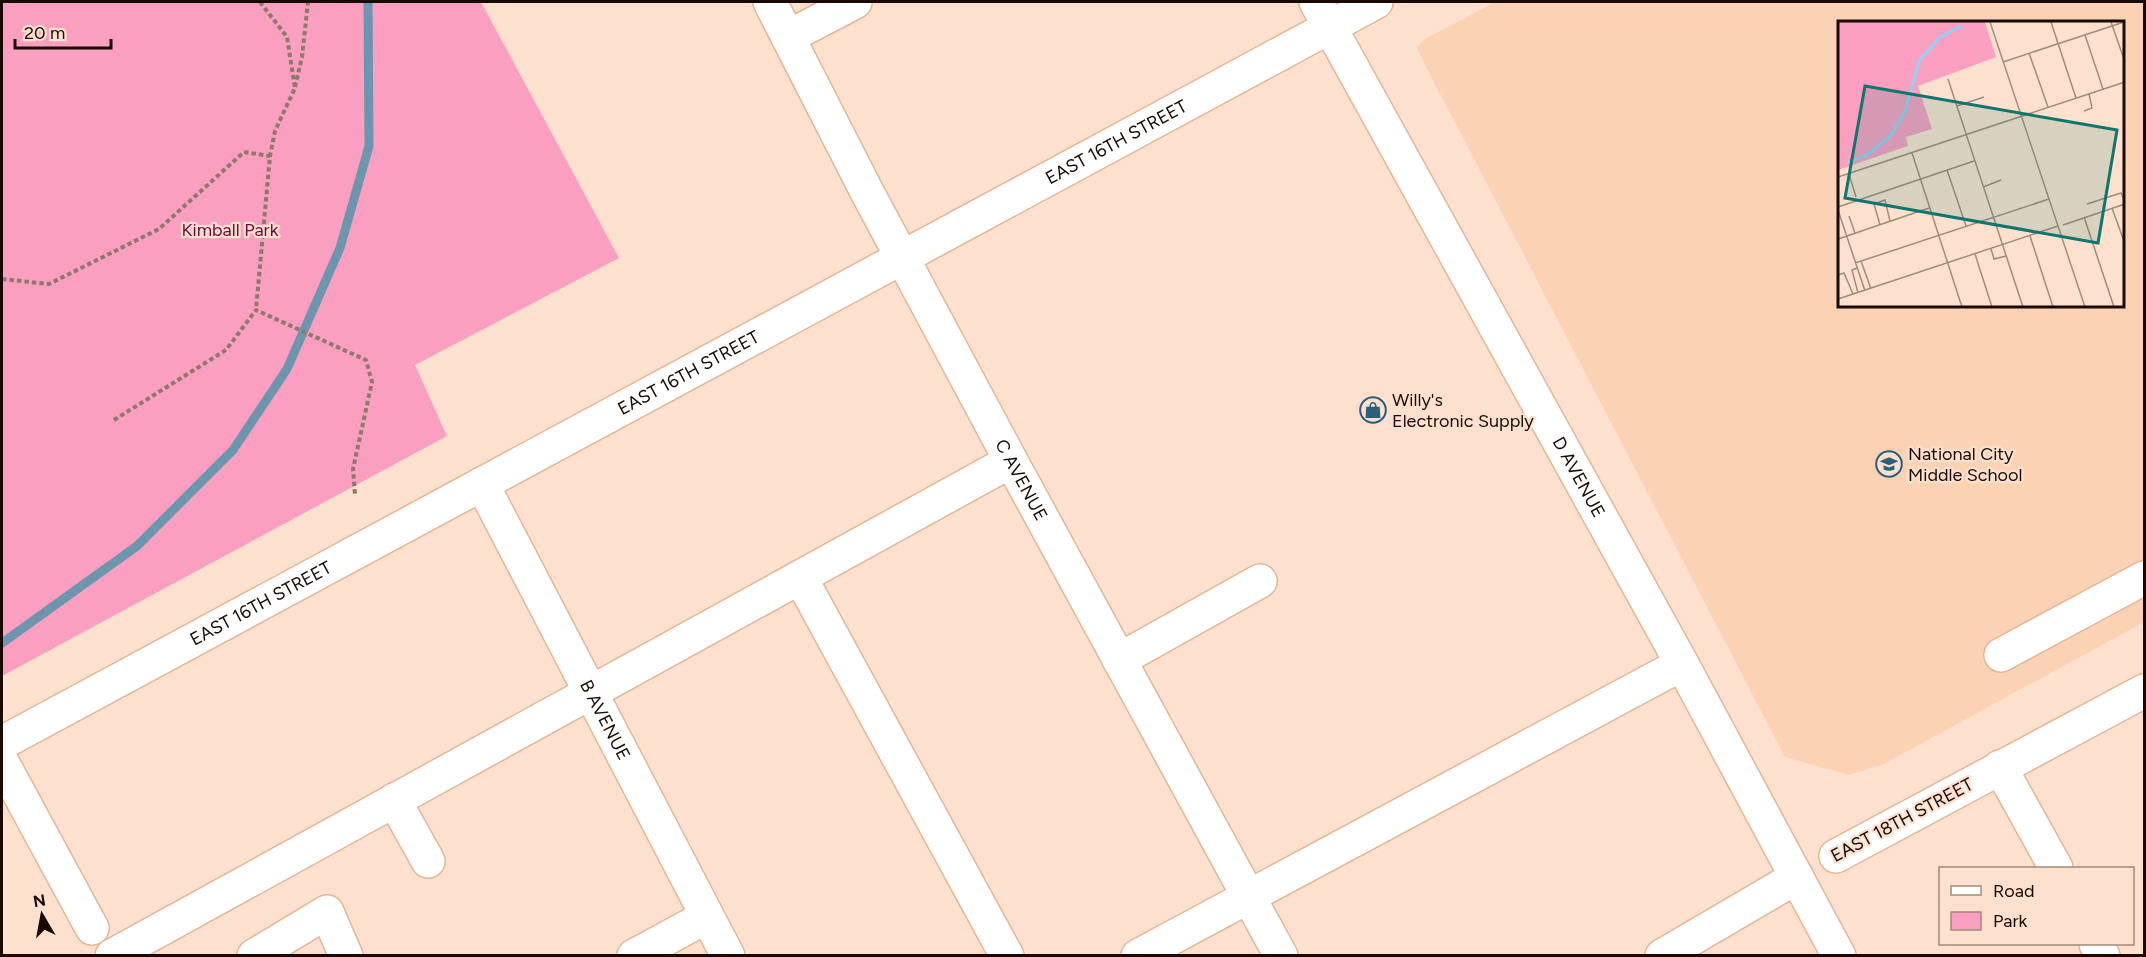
<svg xmlns="http://www.w3.org/2000/svg" width="2146" height="957" viewBox="0 0 2146 957" font-family="Figtree,sans-serif">
<rect width="100%" height="100%" fill="#fde1ce"/>
<!-- built -->
<path fill="#fcd2b5" fill-rule="evenodd" d="M1495 2H2144V622L1882 765 1849 775 1785 757 1422 59 1417 47 1425 39ZM1840 22H2124V306H1840Z"/>
<!-- green -->
<path fill="#fa9fc0" d="M2 2H481L619 258 415 365 447 436 2 676Z"/>
<g fill="none" stroke-linecap="round" stroke-linejoin="round">
<!-- stream -->
<path stroke="#6e95ae" stroke-width="9" d="M2 643 137 546 233 450 287 369 340 248 369 146 368 2"/>
<!-- minor casing -->
<g stroke="#e2b696" stroke-width="36">
<g id="minor">
<path id="s1" d="M770 2 866 190 1011 461 1281 956"/>
<path id="s2" d="M1316 2 1682 664 1839 956"/>
<path d="M788 37 855 2"/>
<path id="s3" d="M482 484 728 956"/>
<path d="M800 577 1007 956"/>
<path d="M2001 655 2144 578"/>
<path d="M1119 660 1260 581"/>
<path id="s4" d="M2 743 1376 2"/>
<path d="M2 762 92 928"/>
<path d="M2000 767 2056 868"/>
<path d="M394 800 428 861"/>
<path d="M2096 944 2103 956"/>
<path d="M112 956 1011 461"/>
<path d="M254 956 327 912 346 956"/>
<path d="M634 956 706 917"/>
<path d="M1138 956 1682 664"/>
</g>
</g>
<!-- major casing -->
<g stroke="#e2b696" stroke-width="36">
<g id="major">
<path d="M1836 856 2144 691"/>
<path d="M1662 956 1797 877"/>
</g>
</g>
<!-- path -->
<g stroke="#8f796c" stroke-width="4" stroke-dasharray="4.5 3" stroke-linecap="butt">
<path d="M260 2 287 37 295 88 275 131 270 156"/>
<path d="M295 87 302 57 308 2"/>
<path d="M2 279 49 284 159 229 244 152 270 156 256 310"/>
<path d="M114 420 226 350 256 310 366 360 372 382 353 469 355 495"/>
</g>
<!-- minor -->
<use href="#minor" stroke="#fff" stroke-width="33"/>
<!-- major -->
<use href="#major" stroke="#fff" stroke-width="33"/>
</g>
<!-- icons -->
<defs>
<g id="shop-ring" transform="scale(1.35)"><circle r="9.5" fill="#fde1ce" stroke="#2d5f7d" stroke-width="1.5"/><path d="M-5-2.5h2.3a2.7 3.5 0 0 1 5.4 0H5L5.5 6h-11ZM-1.5-2.5h3a1.5 2.3 0 0 0-3 0Z" fill="#2d5f7d"/></g>
<g id="school-ring" transform="scale(1.35)"><circle r="9.5" fill="#fde1ce" stroke="#2d5f7d" stroke-width="1.5"/><path d="M0-5L7-2L0 1L-7-2ZM-4 1L0 2.5L4 1V4Q0 6-4 4Z" fill="#2d5f7d"/></g>
</defs>
<g fill-rule="evenodd">
<use href="#shop-ring" x="1373" y="410"/>
<use href="#school-ring" x="1889" y="464"/>
</g>
<g text-anchor="middle" dominant-baseline="central" stroke-width="4.5" stroke-linejoin="round" paint-order="stroke">
<!-- street labels -->
<g font-size="18" fill="#180a02" stroke="#fde1ce">
<text stroke="none"><textPath href="#s4" startOffset="1266">EAST 16TH STREET</textPath></text>
<text stroke="none"><textPath href="#s4" startOffset="780">EAST 16TH STREET</textPath></text>
<text stroke="none"><textPath href="#s2" startOffset="543">D AVENUE</textPath></text>
<text stroke="none"><textPath href="#s1" startOffset="540">C AVENUE</textPath></text>
<text stroke="none"><textPath href="#s4" startOffset="294">EAST 16TH STREET</textPath></text>
<text stroke="none"><textPath href="#s3" startOffset="266">B AVENUE</textPath></text>
<text transform="translate(1902 820) rotate(-28)">EAST 18TH STREET</text>
</g>
<!-- park labels -->
<g font-size="18" fill="#6b093b" stroke="#fde1ce">
<text x="230" y="230">Kimball Park</text>
</g>
<!-- poi labels -->
<g font-size="18" fill="#180a02" stroke="#fde1ce" text-anchor="start">
<text x="1392" y="400">Willy's<tspan x="1392" dy="21">Electronic Supply</tspan></text>
<text x="1908" y="454">National City<tspan x="1908" dy="21">Middle School</tspan></text>
</g>
</g>
<!-- overview -->
<g transform="translate(1838 21)">
<rect width="286" height="286" fill="#fde1ce"/>
<path d="M0 1H147L158 36 80 65 94 108 68 116 70 125 0 149Z" fill="#fa9fc0"/>
<path fill="none" stroke="#93d0f7" stroke-width="3" d="M10 142 32 132 53 114 67 90 81 40 102 16 123 5"/>
<path fill="none" stroke="#a18b7c" stroke-width="1.5" d="M152 1 247 286M213 1 238 77M273 1 287 41M247 14 265 68M191 32 210 86M165 41 286 1M110 58 185 286M119 85 146 76M246 90 254 87 251 73M74 132 124 286M109 149 128 205M11 153 18 176M0 156 287 61M145 166 163 159M249 183 283 172 287 181M0 186 136 140M274 187 287 223M0 189 27 270M11 195 17 212M246 196 276 286M42 204 36 183 47 179 52 200M225 204 287 183M192 215 215 286M0 218 91 187M153 228 156 238 168 235M137 233 154 286M23 240 33 268M17 242 211 178M19 247 14 249 20 272M0 254 6 252 15 273M0 278 220 205"/>
<path fill="#0f766e" fill-opacity="0.15" stroke="#0f766e" stroke-width="3" d="M27 65 279 109 260 222 7 177Z"/>
<rect width="286" height="286" fill="none" stroke="#180a02" stroke-width="3"/>
</g>
<!-- border -->
<rect width="2146" height="957" fill="none" stroke="#180a02" stroke-width="6"/>
<!-- legend -->
<rect x="1939" y="867" width="195" height="78" fill="#fde1ce" stroke="#a18b7c" stroke-width="1.5"/>
<rect x="1951" y="886" width="30" height="9" fill="#ffffff" stroke="#a18b7c" stroke-width="1.5"/>
<text x="1993" y="897" font-size="18" fill="#180a02">Road</text>
<rect x="1951" y="912" width="30" height="18" fill="#fa9fc0" stroke="#a18b7c" stroke-width="1.5"/>
<text x="1993" y="927" font-size="18" fill="#180a02">Park</text>
<!-- north arrow -->
<g transform="translate(42 915) rotate(350)" stroke="#fde1ce" stroke-width="4.5" paint-order="stroke">
<path d="M0-4.5L10 22L0 15L-10 22Z" fill="#180a02"/>
<text y="-9" font-size="16" font-weight="bold" text-anchor="middle" fill="#180a02">N</text>
</g>
<!-- scale -->
<path d="M15 39v9h96v-9" fill="none" stroke="#180a02" stroke-width="3"/>
<text x="24" y="39" font-size="18" fill="#180a02" stroke="#fde1ce" stroke-width="4.5" paint-order="stroke">20 m</text>
</svg>
